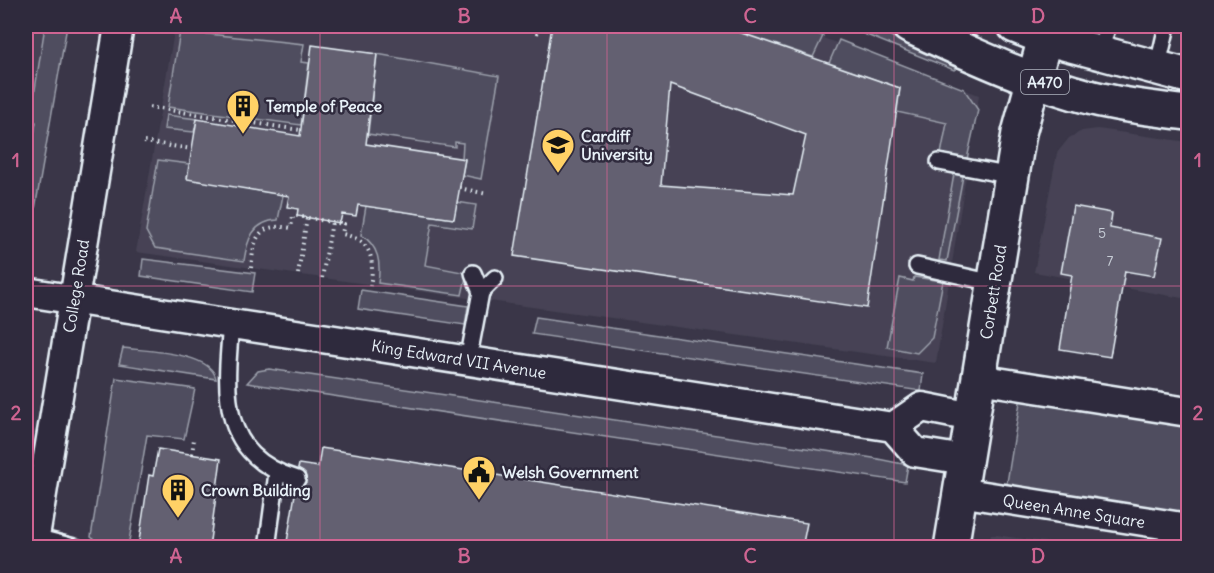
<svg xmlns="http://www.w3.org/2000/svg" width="1214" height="573" viewBox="0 0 1214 573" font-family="Delius,sans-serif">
<rect width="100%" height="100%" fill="#3a3648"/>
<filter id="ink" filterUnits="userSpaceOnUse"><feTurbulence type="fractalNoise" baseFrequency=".0167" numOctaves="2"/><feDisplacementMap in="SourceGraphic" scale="12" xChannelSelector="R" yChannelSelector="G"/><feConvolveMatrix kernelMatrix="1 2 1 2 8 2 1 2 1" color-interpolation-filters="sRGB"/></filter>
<g filter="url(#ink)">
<!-- built -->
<g fill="#464354">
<path d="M26 26H63L26 207Z"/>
<path d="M175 26H790L979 95 936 363 136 252Z"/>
<path d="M1098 129 1188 142V299L1034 272 1057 153 1069 138 1082 131Z"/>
<path d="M991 535H996L1080 547H988Z"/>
</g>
<!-- green -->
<g fill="#504e5f" stroke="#9ca0ac" stroke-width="1.5">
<path d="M45 26H67L31 232 26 230V166H29L36 122 30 121Z"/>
<path d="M721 26H796L823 36 813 57Z"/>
<path d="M844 26H870L957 68 954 70Z"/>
<path d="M180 31 304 44 301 62 309 63 301 125 168 107Z"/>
<path d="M839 40 964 89 978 110 967 159 941 154 947 123 897 112 900 88 829 63Z"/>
<path d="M377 54 499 76 481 179 462 175 465 160 462 159 463 143 455 142V147L368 134Z"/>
<path d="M166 115 197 119 194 132 164 129Z"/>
<path d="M158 160 189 164 187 178 283 195 278 220C253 221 247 240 244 261L155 248 146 231Z"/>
<path d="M954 174 963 176 947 261 939 260Z"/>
<path d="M457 202 476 205 472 229 432 223 425 265 467 273 462 295 378 283C381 263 379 246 361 235L366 206 453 219Z"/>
<path d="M143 259 255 273 252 292 141 276Z"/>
<path d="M914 277 943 281 932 338 917 353 887 347 900 278 913 281Z"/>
<path d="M361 290 468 306 465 325 358 309Z"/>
<path d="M536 317 923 374 921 391 532 334Z"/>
<path d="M123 348C146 351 212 352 216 379L119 364Z"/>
<path d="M269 369 873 458 908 465 905 482 247 383 258 371Z"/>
<path d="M116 378 195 389 184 439 147 435 128 547H106L91 537Z"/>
<path d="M1021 396 1188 421V516L1006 489Z"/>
</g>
<!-- building -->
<g fill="#636171" stroke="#e8f1f8" stroke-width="1.5" fill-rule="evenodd">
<path d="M552 26H721L900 88 867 308 514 256ZM670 85 806 135 793 195 661 185Z"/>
<path d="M312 45 377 54 366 144 465 159 454 219 358 205 356 216 342 214 340 223 297 216 298 209 287 207 289 196 187 179 197 119 300 136Z"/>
<path d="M1073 206 1112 213 1110 228 1162 238 1154 276 1125 271 1110 357 1060 349 1072 275 1061 273Z"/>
<path d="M321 448 807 523 802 548H286L296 488 302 487 306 482 305 474 298 469 299 464 318 467Z"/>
<path d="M158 449 221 459 209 548H138L149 475 153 476Z"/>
</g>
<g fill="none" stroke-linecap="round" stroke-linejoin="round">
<!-- service casing -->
<g stroke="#e8f1f8" stroke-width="20">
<g id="service">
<path d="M1099 52 1108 26"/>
<path d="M1157 69 1167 26"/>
<path d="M939 162 1012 176"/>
<path d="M917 266 994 283"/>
<path d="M481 292 495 278"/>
<path d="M231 324C225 391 218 455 297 479"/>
<path d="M468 361 481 292 473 273"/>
<path d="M35 537 78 548"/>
<path d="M267 548 277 473"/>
</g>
</g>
<!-- minor casing -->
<g stroke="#e8f1f8" stroke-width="33">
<g id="minor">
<path d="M26 292 893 427 915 452 965 460"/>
<path d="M978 379 1188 412"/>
<path d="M893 427 922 407 972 417"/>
<path d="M959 492 1188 528"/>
<path d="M33 548 119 26"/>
</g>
</g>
<!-- tertiary casing -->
<g stroke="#e8f1f8" stroke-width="38">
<path id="tertiary" d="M951 548 1019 133 1045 38"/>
</g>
<!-- primary casing -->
<g stroke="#e8f1f8" stroke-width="38">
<g id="primary">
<path d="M909 26C968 53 1030 82 1093 98 1124 106 1157 109 1188 113"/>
<path d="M1015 26 1045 38 1188 76"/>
</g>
</g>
<!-- path -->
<g stroke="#e8f1f8" stroke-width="4" stroke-dasharray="1.5 4.5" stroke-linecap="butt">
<path d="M537 34 539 26"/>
<path d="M149 107 300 130"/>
<path d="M144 142 192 149"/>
<path d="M459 188 487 194"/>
<path d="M251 268C254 239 257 222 291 228L293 216H297L344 224 342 234C372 240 375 259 370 286"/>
<path d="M298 274 307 218"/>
<path d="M322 278 332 222"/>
<path d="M192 454 194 439"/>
</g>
<!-- service -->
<use href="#service" stroke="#2f2a3d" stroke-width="15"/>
<!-- minor -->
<use href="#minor" stroke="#2f2a3d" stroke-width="28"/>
<!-- tertiary -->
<use href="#tertiary" stroke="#2f2a3d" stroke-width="33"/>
<!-- primary -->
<use href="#primary" stroke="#2f2a3d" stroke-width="33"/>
</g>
</g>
<!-- grid -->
<path fill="none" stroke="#cf6492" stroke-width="1.5" stroke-opacity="0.55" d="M320 26V548M607 26V548M894 26V548M26 286H1188"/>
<!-- icons -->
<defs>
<g id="building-pin" transform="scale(1.725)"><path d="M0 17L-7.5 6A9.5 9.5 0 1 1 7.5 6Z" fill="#ffd166" stroke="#2f2a3d"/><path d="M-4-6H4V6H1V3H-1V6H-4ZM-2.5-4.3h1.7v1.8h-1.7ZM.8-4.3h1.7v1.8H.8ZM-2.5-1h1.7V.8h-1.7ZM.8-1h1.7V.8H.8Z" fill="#111"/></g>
<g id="university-pin" transform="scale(1.725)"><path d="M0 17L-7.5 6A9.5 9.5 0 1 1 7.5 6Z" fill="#ffd166" stroke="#2f2a3d"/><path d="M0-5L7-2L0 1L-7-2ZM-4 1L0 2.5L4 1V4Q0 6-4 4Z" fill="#111"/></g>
<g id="civic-pin" transform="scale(1.725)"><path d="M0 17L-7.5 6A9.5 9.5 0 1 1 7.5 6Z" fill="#ffd166" stroke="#2f2a3d"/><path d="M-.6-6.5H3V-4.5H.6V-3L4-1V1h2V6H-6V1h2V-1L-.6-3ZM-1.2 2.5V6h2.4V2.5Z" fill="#111"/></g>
</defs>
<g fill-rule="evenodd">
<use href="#building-pin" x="243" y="106"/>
<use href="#university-pin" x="558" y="145"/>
<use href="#civic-pin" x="479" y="472"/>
<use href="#building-pin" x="178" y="490"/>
</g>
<g text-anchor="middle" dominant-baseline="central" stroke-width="5" stroke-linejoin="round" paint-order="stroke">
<!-- number labels -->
<g font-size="14" fill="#c7cdd6">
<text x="1102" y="233">5</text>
<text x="1110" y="261">7</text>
</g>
<!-- shield labels -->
<rect fill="#2f2a3d" stroke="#b0b5c0" stroke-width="1.5" x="1021" y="70" width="48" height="24" rx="4.5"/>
<g font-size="15" font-weight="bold" fill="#e8f1f8">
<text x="1045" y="82">A470</text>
</g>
<!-- poi labels -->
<g font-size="16" font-weight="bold" fill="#e8f1f8" stroke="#2f2a3d" text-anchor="start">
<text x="266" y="106">Temple of Peace</text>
<text x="581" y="136">Cardiff<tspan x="581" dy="18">University</tspan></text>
<text x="502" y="472">Welsh Government</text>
<text x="201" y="490">Crown Building</text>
</g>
<!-- street labels -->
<g font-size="16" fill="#e8f1f8" stroke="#2f2a3d">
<text transform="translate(76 286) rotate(-81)">College Road</text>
<text transform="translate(993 292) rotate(-81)">Corbett Road</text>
<text transform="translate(459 359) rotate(9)">King Edward VII Avenue</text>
<text transform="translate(1074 511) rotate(9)">Queen Anne Square</text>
</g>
</g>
<!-- margin -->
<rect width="1214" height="573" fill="none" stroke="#2f2a3d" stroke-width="66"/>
<rect x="33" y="33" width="1148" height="507" fill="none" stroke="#cf6492" stroke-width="2"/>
<g font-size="20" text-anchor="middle" font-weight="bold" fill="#cf6492">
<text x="176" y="23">A</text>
<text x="464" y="23">B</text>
<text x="750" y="23">C</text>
<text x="1038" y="23">D</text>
<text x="16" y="167">1</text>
<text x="1198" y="167">1</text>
<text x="16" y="420">2</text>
<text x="1198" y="420">2</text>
<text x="176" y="563">A</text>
<text x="464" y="563">B</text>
<text x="750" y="563">C</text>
<text x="1038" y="563">D</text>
</g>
</svg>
